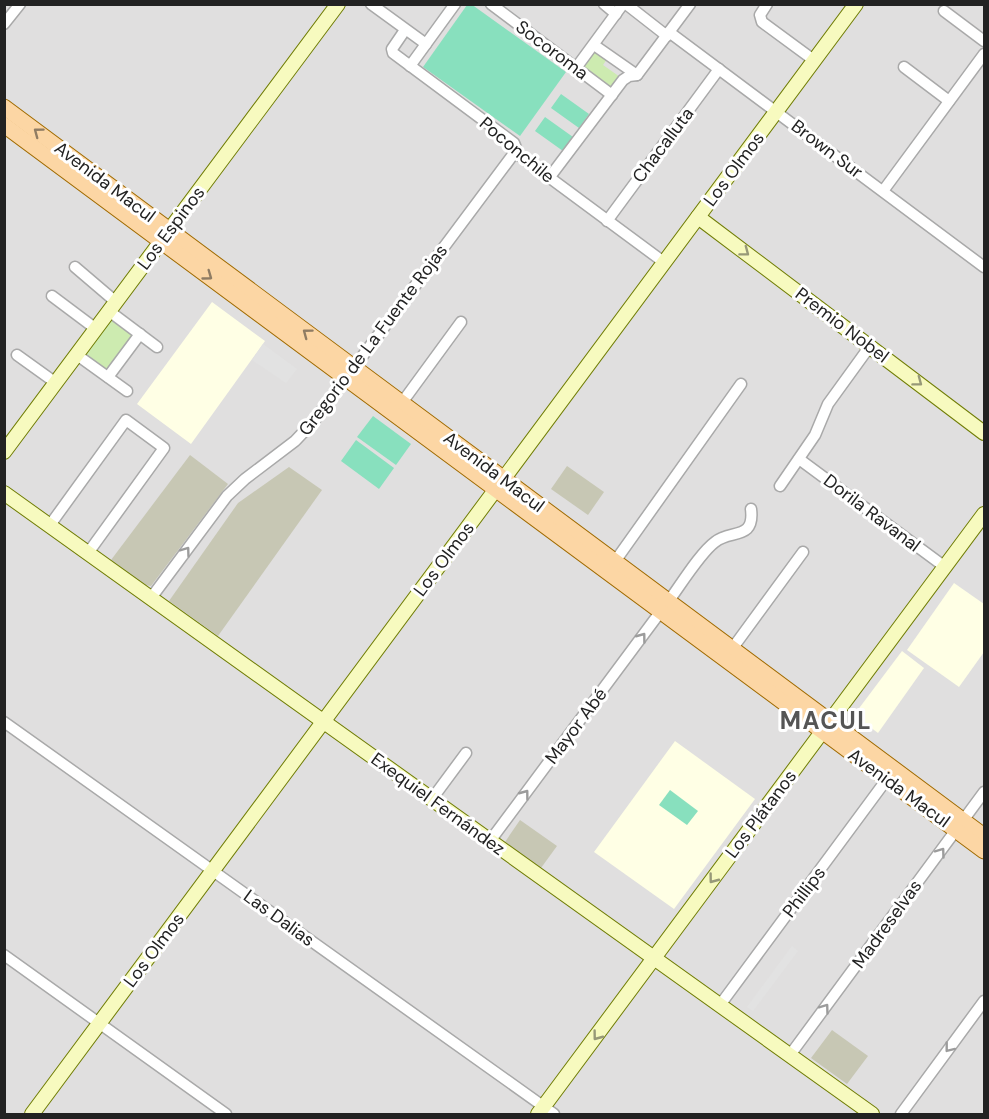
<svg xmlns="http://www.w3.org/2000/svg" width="989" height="1119" viewBox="0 0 989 1119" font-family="'DM Sans',sans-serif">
<rect width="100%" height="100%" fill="#f2efe9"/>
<!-- residential -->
<rect fill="#e0dfdf" x="5" y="5" width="979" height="1109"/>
<!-- education -->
<g fill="#ffffe5">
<path d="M212 302 265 341 191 444 137 404Z"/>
<path d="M954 583 984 604V652L959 687 907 650Z"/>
<path d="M902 651 924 668 878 733 854 715Z"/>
<path d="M675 741 755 799 674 909 594 852Z"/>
</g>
<!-- construction -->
<g fill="#c7c7b4">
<path d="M190 455 228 484 151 586 144 585 111 560Z"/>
<path d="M567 466 604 492 588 515 551 489Z"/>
<path d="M289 467 322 490 218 636 169 601 238 503Z"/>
<path d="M520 820 557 846 541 868 505 842Z"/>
<path d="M832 1030 868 1056 847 1084 811 1058Z"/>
</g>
<!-- grass -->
<g fill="#cdebb0">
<path d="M594 49 607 59 603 65 620 77 611 90 580 68Z"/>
<path d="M109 311 140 334 108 377 77 355Z"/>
</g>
<!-- pitch -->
<g fill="#88e0be">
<path d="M471 4 566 72 520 136 423 67 467 5Z"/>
<path d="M561 94 589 114 579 128 551 108Z"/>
<path d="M545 117 573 137 563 151 535 131Z"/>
<path d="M373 416 411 444 396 465 357 437Z"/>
<path d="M356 440 394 468 379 489 341 461Z"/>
<path d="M670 790 698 811 687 825 659 805Z"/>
</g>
<!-- parking -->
<g fill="#e2e2e2">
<path d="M263 344 297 369 286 383 252 360Z"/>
<path d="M792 946 798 951 753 1011 747 1007Z"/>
</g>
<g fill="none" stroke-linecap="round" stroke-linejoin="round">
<!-- street casing -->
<g stroke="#a9a9a9" stroke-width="13">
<g id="street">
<path d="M371 4 426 44"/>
<path d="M491 4 612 95"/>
<path d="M604 4 616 14"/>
<path d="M626 4 667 36"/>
<path d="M767 4 760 15 762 22 815 61"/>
<path d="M944 11 984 41"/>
<path d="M4 24 20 4"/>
<path d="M405 30 392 49 393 53 514 143 516 148 515 152"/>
<path d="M669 32 984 267"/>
<path d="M594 45 637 75"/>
<path d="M410 66 455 4"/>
<path d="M904 67 949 101"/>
<path d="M576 68 623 4"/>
<path d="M515 152 665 263"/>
<path d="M549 178 623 80 629 76 637 75 690 4"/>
<path d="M883 191 984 54"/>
<path d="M607 221 719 69"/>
<path d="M75 267 116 302"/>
<path d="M52 296 96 329"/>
<path d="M109 311 157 347"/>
<path d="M17 355 56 383"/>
<path d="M77 355 127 391"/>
<path d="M108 377 140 334"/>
<path d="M401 404 461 322"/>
<path d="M799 459 945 567"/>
<path d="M780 486 815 435 828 404 870 346"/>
<path d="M50 525 126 420 164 448 88 553"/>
<path d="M611 567 741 384"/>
<path d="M151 598 227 496 245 479 295 441 314 421 515 152"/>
<path d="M668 602C680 586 700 553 715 542 730 529 755 541 751 509"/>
<path d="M732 649 803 552"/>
<path d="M4 722 554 1114"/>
<path d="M432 799 466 753"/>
<path d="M490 841 661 611"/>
<path d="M4 955 226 1114"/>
<path d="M720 1005 887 779"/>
<path d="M790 1055 984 792"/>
<path d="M901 1114 984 1001"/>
</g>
</g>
<!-- secondary casing -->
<g stroke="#707d05" stroke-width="16">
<g id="secondary">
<path d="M698 217 984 433"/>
<path d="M4 452 338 4"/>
<path d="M4 493 872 1114"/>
<path d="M32 1114 856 4"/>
<path d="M538 1114 984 514"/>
</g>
</g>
<!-- primary casing -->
<g stroke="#a06b00" stroke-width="17">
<g id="primary">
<path d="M4 107 984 836"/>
<path d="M4 125 984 851"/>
</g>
</g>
<!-- street -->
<use href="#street" stroke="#fff" stroke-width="10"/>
<!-- secondary -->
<use href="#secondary" stroke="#f7fabf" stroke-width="14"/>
<!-- primary -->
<use href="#primary" stroke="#fcd6a4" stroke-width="15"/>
</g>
<!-- one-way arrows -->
<defs><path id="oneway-chevron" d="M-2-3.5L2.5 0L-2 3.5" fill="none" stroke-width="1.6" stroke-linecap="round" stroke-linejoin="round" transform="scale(1.5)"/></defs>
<g stroke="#8f7c63">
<use href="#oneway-chevron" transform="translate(38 132) rotate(-143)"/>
<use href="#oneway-chevron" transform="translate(208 276) rotate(36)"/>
<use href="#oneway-chevron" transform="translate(307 333) rotate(-143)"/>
</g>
<g stroke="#979978">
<use href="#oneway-chevron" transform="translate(745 252) rotate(37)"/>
<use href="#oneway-chevron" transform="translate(918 382) rotate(37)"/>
<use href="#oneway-chevron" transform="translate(713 879) rotate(127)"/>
<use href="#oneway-chevron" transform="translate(597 1036) rotate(127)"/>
</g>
<g stroke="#9c9c9c">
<use href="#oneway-chevron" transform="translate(186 551) rotate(-54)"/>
<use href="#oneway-chevron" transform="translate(642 637) rotate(-53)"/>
<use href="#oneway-chevron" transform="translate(525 794) rotate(-53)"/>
<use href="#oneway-chevron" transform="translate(941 852) rotate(-54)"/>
<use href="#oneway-chevron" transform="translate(825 1008) rotate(-54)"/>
<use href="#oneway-chevron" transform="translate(949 1048) rotate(128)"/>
</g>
<g text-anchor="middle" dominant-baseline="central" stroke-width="6" stroke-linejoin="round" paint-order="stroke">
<!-- street labels -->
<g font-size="18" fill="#222" stroke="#fff">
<text transform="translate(552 50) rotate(37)">Socoroma</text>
<text transform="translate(663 145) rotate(-53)">Chacalluta</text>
<text transform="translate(827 149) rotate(37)">Brown Sur</text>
<text transform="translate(517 150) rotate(40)">Poconchile</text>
<text transform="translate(734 169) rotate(-53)">Los Olmos</text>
<text transform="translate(105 182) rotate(37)">Avenida Macul</text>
<text transform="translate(171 228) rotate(-53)">Los Espinos</text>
<text transform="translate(842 325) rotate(37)">Premio Nobel</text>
<text transform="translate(373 340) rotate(-53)">Gregorio de La Fuente Rojas</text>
<text transform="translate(494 472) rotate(37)">Avenida Macul</text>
<text transform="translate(872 513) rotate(37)">Dorila Ravanal</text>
<text transform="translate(444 559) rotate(-53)">Los Olmos</text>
<text transform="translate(576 726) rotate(-53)">Mayor Abé</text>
<text transform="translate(899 788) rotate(36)">Avenida Macul</text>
<text transform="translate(438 804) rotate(36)">Exequiel Fernández</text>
<text transform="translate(761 814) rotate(-53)">Los Plátanos</text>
<text transform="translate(804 892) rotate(-53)">Phillips</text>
<text transform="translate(279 918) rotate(36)">Las Dalias</text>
<text transform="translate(887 924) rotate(-54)">Madreselvas</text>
<text transform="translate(154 950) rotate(-53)">Los Olmos</text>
</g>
<!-- district labels -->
<g font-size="24" font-weight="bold" letter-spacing="1.5" fill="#555" stroke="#fff">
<text x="826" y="720">MACUL</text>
</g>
</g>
<!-- border -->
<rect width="989" height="1119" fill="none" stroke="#222222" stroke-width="12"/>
</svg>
